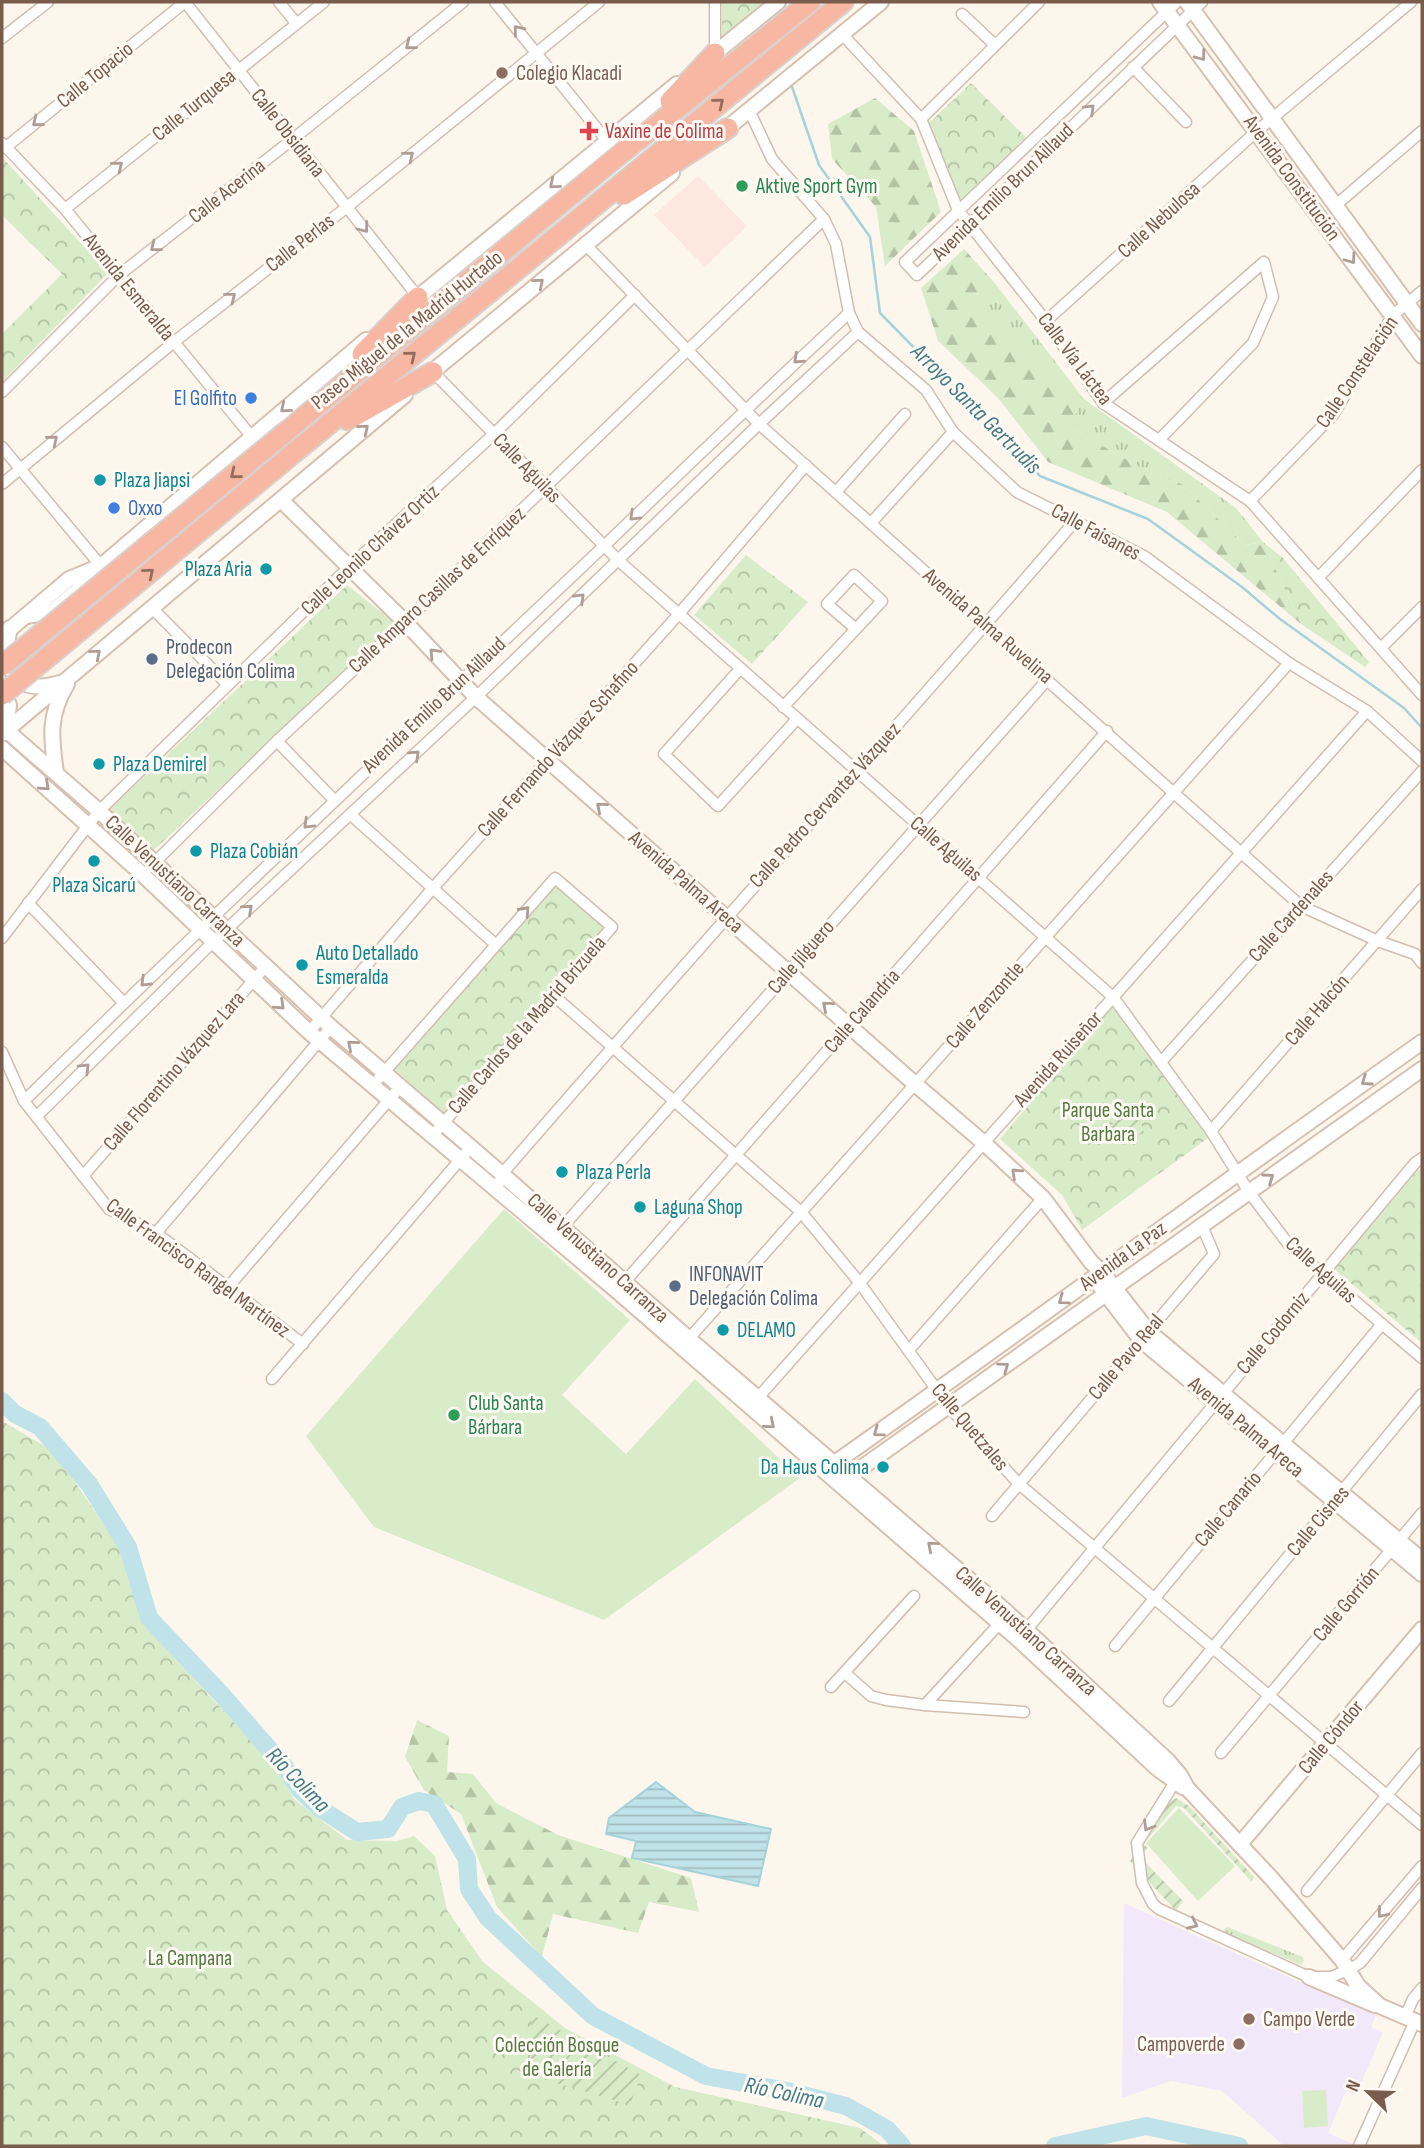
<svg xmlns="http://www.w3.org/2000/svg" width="1424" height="2148" viewBox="0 0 1424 2148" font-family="'Sofia Sans Condensed',sans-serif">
<defs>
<pattern id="grass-tufts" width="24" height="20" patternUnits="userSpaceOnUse" patternTransform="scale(1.75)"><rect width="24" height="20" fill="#d8ecc9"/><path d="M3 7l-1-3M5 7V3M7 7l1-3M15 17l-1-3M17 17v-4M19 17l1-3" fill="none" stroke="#b4c2a5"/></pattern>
<pattern id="forest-firs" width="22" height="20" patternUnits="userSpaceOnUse" patternTransform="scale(1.75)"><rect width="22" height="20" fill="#d8ecc9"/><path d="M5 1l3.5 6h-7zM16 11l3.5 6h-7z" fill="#b4c2a5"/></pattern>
<pattern id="park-crowns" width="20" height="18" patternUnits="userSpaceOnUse" patternTransform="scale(1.75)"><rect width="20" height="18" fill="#d8ecc9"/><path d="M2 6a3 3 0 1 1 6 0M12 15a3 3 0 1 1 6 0" fill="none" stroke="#b4c2a5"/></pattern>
<pattern id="garden-furrows" width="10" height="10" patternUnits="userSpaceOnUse" patternTransform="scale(1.75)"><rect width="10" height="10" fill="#d8ecc9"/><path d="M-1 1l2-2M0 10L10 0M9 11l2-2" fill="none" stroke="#b4c2a5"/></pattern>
<pattern id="water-rules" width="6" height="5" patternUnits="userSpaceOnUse" patternTransform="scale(1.75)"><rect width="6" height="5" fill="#bfe3e8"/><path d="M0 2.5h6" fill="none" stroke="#a0bbbe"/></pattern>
</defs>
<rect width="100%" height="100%" fill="#fdf6ec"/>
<!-- commercial -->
<path fill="#fde8e0" d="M698 176 747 226 705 267 654 215Z"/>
<!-- education -->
<path fill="#f3e8fa" d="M1124 1903 1315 1989 1378 2011 1371 2027 1383 2032 1356 2095 1346 2091 1328 2133 1353 2144 1352 2146H1284L1222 2091 1171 2081 1122 2098Z"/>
<!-- grass -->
<g fill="url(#grass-tufts)">
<path d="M994 282 1084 399 1236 508 1263 542 1245 545 1182 484 1154 475 1069 427 982 311Z"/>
<path d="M1227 1927 1303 1957 1304 1961 1301 1965 1222 1932Z"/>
</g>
<!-- forest -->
<g fill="url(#forest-firs)">
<path d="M875 98 914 131 941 212 885 266 876 207 832 159 828 124Z"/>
<path d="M964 249 994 282 983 311 1084 399 1069 427 1154 475 1182 484 1245 545 1263 542 1301 624 1167 512 1048 462 998 398 938 341 921 288Z"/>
<path d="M417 1720 449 1736 447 1772 473 1774 496 1803 558 1835 691 1878 699 1912 649 1902 638 1933 553 1914 542 1957 497 1907 461 1814 424 1790 405 1757Z"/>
</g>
<!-- park -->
<g fill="url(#park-crowns)">
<path d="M722 2H766L722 38Z"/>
<path d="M971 83 1026 137 960 203 929 123Z"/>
<path d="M2 157 108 273 2 382V334L62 274 2 215Z"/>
<path d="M1263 542 1283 558 1369 662 1365 667 1301 624Z"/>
<path d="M746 555 808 602 752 664 694 615Z"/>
<path d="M347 585 395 623 153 851 108 811Z"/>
<path d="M555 884 605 928 444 1113 394 1069Z"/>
<path d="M1113 1005 1208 1138 1082 1230 1062 1195 1000 1139Z"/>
<path d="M1422 1167V1343L1334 1269 1417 1171Z"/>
<path d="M2 1421 55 1452 128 1561 144 1625 281 1773 294 1799 347 1840 397 1841 414 1836 435 1856 447 1910 483 1962 565 2028 675 2087 860 2128 884 2146H2Z"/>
</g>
<!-- garden -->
<g fill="url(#garden-furrows)">
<path d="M1128 1105 1141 1121 1144 1134 1114 1136 1109 1128Z"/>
<path d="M1176 1798 1189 1806 1254 1877 1251 1881 1184 1808 1176 1806 1138 1850 1144 1845 1148 1848 1140 1857 1183 1901 1176 1911 1130 1861 1166 1804Z"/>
<path d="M531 2014 641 2075 630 2105 530 2075Z"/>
</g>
<!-- pitch -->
<g fill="#d8ecc9">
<path d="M504 1209 630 1320 562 1395 626 1454 695 1379 800 1478 604 1620 374 1527 306 1436Z"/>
<path d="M1179 1808 1235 1866 1198 1901 1146 1843Z"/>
<path d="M1326 2090 1328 2126 1304 2128 1302 2091Z"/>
</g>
<!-- water -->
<path fill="url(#water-rules)" stroke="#a5d3da" stroke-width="2" d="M656 1782 695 1812 771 1829 758 1886 632 1858 636 1841 606 1834 609 1818Z"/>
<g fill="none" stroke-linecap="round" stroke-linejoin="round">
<!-- stream -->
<path stroke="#a5d3da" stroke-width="2.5" d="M791 84 819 165 870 237 880 313 1040 476 1148 519 1242 587 1280 619 1404 708 1422 728"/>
<!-- river -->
<g stroke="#bfe3e8" stroke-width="18">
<path d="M2 1401 15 1414 40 1427 89 1484 128 1547 149 1618 222 1695 285 1767 300 1790 321 1809 357 1832 388 1829 402 1807 419 1801 434 1804 467 1859 469 1889 488 1918 593 2016 706 2076 787 2091 846 2106 887 2129 902 2146"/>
<path d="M1055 2146 1146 2126 1239 2146"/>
</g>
<!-- street casing -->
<g stroke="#d1beb0" stroke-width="13">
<g id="street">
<path d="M185 2 418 297"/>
<path d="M279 2 296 23"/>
<path d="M495 2 607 141"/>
<path d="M1177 2 905 262 917 275 1202 2"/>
<path d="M962 14 995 45"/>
<path d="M842 34 921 119 958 210 1046 321 1103 403 1250 501 1422 695"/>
<path d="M2 38 48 2"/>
<path d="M715 53V2"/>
<path d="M1133 67 1186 122"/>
<path d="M749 110 772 159 824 219 836 244 849 313 858 332 926 390 953 432 1017 492 1144 556 1289 663 1367 711 1422 761"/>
<path d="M921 119 1039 2"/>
<path d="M2 143 65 209 251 436"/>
<path d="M6 147 185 2"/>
<path d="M1336 205 1422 131"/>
<path d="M65 209 324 2"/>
<path d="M585 244 759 424 1301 906 1378 941 1415 954 1422 963"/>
<path d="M1046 321 1257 131 1411 2"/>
<path d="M433 372 619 561 1113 997 1211 1131 1249 1192 1289 1245 1422 1358"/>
<path d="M2 392 119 275 293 139 463 2"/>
<path d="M1103 403 1264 262 1273 297 1253 343 1159 440"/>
<path d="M2 447 101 566"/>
<path d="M2 484 174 342 347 207 599 2"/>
<path d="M836 492 905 414"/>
<path d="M1250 501 1333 415 1392 316 1422 291"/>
<path d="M871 523 953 432"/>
<path d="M1318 578 1422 470"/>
<path d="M152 608 228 685"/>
<path d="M1381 648 1422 607"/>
<path d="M740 669 664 754 718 806 797 719"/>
<path d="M783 707 882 601 854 575 827 604 856 629"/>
<path d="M277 741 334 800"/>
<path d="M351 815 495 944"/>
<path d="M150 867 277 741 405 622 824 219"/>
<path d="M28 903 124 1003"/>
<path d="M2 938 99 811 348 568 494 434 635 295"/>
<path d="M553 995 801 1212 859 1282 949 1407 1019 1484 1422 1825"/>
<path d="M309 1032 433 888 678 615 806 465"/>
<path d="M2 1052 24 1101 109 1209 156 1233 303 1344"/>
<path d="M1161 1062 1422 771"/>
<path d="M373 1085 555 878 612 927 433 1135"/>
<path d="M24 1101C215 913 410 730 604 546 685 468 766 390 849 313"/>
<path d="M37 1116 213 942 476 697 759 424 858 332"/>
<path d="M1211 1131 1422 889"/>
<path d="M83 1176 266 966"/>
<path d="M497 1189 502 1174C692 954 887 740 1076 520"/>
<path d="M559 1231 1048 679"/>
<path d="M156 1233 331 1027"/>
<path d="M622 1285 1107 731"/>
<path d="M229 1286 400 1087"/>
<path d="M685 1343 1289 663"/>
<path d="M909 1350 1043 1198"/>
<path d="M272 1379 471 1147"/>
<path d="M755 1401 1367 711"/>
<path d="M992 1516 1214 1254 1202 1226"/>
<path d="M1023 1634 1415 1163 1422 1158"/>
<path d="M1115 1646 1382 1324"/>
<path d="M845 1673 871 1696 886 1700 925 1705 1024 1712"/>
<path d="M831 1687 914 1596"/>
<path d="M1169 1701 1422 1394"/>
<path d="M925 1705 999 1624"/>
<path d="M1221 1753 1422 1513"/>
<path d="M1178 1777 1137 1843 1142 1883 1153 1904 1159 1909 1309 1977H1331L1348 1970 1360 1963 1422 1888"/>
<path d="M1307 1891 1422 1753"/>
<path d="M1342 1960 1422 1866"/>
<path d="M1405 2017 1413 1999 1422 1988"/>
<path d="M1359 2146 1415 2021"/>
</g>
</g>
<!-- secondary casing -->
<g stroke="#d6c0b0" stroke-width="18">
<g id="secondary">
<path d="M1160 2 1422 356"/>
<path d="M1187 2 1422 324"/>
<path d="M709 58 778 2"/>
<path d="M720 134 881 2"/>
<path d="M411 303 677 84"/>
<path d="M426 377 672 173"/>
<path d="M281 500 405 622 476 697 915 1084 984 1143 1043 1198 1091 1262 1103 1273 1148 1331 1422 1560"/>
<path d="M26 616 52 612 78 590 97 569"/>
<path d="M10 628C0 669 17 696 60 683"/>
<path d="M2 636 69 579 101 566 366 340"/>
<path d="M2 689 9 705 6 730"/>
<path d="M6 730 99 811 331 1027 502 1174 689 1339 1000 1606 1167 1760 1180 1775 1187 1788 1272 1879 1342 1960 1358 1986 1380 2006 1422 2024"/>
<path d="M2 734 405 395"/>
<path d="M2 748 142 874 309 1032 617 1291 1019 1640 1158 1769 1183 1787"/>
<path d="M56 773C51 738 48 715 67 684"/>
<path d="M1100 1286 1141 1340 1422 1574"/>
<path d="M829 1467C1028 1327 1223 1182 1422 1042"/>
<path d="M843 1481 1422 1069"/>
<path d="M1240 1844 1422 1629"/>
<path d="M1309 1977 1375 2005"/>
</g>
</g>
<!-- highway casing -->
<g stroke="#dad1cd" stroke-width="23">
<g id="highway">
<path d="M670 101 715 53"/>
<path d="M624 195 728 128"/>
<path d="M362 354 418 297"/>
<path d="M348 420 433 372"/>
<path d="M288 430 614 159 810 2"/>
<path d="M302 446 843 2"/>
</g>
</g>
<!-- street -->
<use href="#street" stroke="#fff" stroke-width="10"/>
<!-- secondary -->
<use href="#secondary" stroke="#fff" stroke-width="14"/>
<!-- highway -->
<use href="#highway" stroke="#f7b7a3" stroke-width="19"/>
<!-- highway-bridge casing -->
<g stroke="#dad1cd" stroke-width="23" stroke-linecap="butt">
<g id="highway-bridge">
<path d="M2 666 288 430"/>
<path d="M2 695 302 446"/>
</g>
</g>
<!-- highway-bridge -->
<use href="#highway-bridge" stroke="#f7b7a3" stroke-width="19"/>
</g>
<!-- one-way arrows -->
<defs><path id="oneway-chevron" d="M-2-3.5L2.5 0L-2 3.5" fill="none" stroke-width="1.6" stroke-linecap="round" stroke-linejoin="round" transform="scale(1.75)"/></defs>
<g stroke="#af9d94">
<use href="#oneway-chevron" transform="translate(518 30) rotate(-129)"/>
<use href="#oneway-chevron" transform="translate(410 45) rotate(141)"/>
<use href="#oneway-chevron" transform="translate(1201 56) rotate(53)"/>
<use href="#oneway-chevron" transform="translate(1090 109) rotate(-44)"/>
<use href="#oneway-chevron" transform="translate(37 122) rotate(141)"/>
<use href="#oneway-chevron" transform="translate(409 156) rotate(-39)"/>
<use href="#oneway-chevron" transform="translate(118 166) rotate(-39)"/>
<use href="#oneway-chevron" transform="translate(554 184) rotate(140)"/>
<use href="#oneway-chevron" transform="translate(364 228) rotate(52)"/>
<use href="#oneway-chevron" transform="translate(155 247) rotate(142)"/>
<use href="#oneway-chevron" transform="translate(1351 259) rotate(54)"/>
<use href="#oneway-chevron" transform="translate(539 283) rotate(-40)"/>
<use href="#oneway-chevron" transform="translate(231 297) rotate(-38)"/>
<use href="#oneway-chevron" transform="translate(798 359) rotate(137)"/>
<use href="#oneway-chevron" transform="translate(285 408) rotate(140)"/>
<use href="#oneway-chevron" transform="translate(364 429) rotate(-40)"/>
<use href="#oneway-chevron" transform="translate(53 440) rotate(-39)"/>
<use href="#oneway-chevron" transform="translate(634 516) rotate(136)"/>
<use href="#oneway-chevron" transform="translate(580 598) rotate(-44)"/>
<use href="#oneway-chevron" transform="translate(434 653) rotate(-133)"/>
<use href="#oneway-chevron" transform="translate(96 654) rotate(-40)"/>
<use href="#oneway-chevron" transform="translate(415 755) rotate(-43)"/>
<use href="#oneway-chevron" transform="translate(45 786) rotate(42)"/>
<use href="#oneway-chevron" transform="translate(601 807) rotate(-139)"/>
<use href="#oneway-chevron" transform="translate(308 824) rotate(136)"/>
<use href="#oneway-chevron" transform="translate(248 909) rotate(-42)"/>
<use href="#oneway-chevron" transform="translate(525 911) rotate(-48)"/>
<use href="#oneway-chevron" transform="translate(145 982) rotate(136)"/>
<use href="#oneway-chevron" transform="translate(280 1005) rotate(43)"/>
<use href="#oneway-chevron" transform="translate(827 1006) rotate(-139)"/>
<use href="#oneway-chevron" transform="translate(352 1045) rotate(-139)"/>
<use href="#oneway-chevron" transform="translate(85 1068) rotate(-45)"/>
<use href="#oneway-chevron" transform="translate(1366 1081) rotate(145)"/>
<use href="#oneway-chevron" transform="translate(1016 1173) rotate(-137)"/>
<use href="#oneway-chevron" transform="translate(1269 1178) rotate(-35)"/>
<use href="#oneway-chevron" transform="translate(1063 1300) rotate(144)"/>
<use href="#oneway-chevron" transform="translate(1004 1367) rotate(-36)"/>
<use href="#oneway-chevron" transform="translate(770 1424) rotate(41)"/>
<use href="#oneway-chevron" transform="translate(878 1432) rotate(144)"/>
<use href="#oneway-chevron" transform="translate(932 1546) rotate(-139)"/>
<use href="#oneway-chevron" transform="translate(1148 1826) rotate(122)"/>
<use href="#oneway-chevron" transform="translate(1382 1913) rotate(130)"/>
<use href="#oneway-chevron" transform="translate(1193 1924) rotate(25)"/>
</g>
<g stroke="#936e5e">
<use href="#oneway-chevron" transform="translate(719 103) rotate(-39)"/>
<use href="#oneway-chevron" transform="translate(411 356) rotate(-39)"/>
<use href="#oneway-chevron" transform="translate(235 474) rotate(141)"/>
<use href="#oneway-chevron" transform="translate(149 573) rotate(-40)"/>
</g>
<!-- markers -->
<g fill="#8d6e63" stroke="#fffaf3" stroke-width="2.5">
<circle cx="502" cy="73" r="7"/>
<circle cx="1249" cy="2019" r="7"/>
<circle cx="1239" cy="2044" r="7"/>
</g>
<path fill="#e0444e" stroke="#fffaf3" stroke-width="2.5" d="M585.5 120.5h7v7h7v7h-7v7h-7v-7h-7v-7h7z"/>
<g fill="#2e9e5b" stroke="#fffaf3" stroke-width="2.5">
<circle cx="742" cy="186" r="7"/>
<circle cx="454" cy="1415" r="7"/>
</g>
<g fill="#3f7fe0" stroke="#fffaf3" stroke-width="2.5">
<circle cx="251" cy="398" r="7"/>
<circle cx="114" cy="508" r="7"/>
</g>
<g fill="#0f9aa8" stroke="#fffaf3" stroke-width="2.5">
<circle cx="100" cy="480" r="7"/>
<circle cx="266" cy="569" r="7"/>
<circle cx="99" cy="764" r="7"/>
<circle cx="196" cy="851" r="7"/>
<circle cx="94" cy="861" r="7"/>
<circle cx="302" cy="965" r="7"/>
<circle cx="562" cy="1172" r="7"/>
<circle cx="640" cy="1207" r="7"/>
<circle cx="723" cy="1330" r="7"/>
<circle cx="883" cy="1467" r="7"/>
</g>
<g fill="#5c6f8a" stroke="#fffaf3" stroke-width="2.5">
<circle cx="152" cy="659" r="7"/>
<circle cx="675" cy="1286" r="7"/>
</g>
<g text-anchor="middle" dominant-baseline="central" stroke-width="6" stroke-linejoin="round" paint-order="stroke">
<!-- education labels -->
<g font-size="21" fill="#785e54" stroke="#fffaf3" text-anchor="start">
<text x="516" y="73">Colegio Klacadi</text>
<text x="1263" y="2019">Campo Verde</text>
<text x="1225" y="2044" text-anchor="end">Campoverde</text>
</g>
<!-- street labels -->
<g font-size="21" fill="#7a5c4d" stroke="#fffaf3">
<text transform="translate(95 75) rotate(-39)">Calle Topacio</text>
<text transform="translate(194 105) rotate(-39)">Calle Turquesa</text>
<text transform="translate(288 133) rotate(52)">Calle Obsidiana</text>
<text transform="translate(1292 178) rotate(54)">Avenida Constitución</text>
<text transform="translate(227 191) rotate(-38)">Calle Acerina</text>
<text transform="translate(1003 192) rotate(-44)">Avenida Emilio Brun Aillaud</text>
<text transform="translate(1159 220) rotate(-42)">Calle Nebulosa</text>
<text transform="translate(300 243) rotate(-38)">Calle Perlas</text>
<text transform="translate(129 287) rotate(51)">Avenida Esmeralda</text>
<text transform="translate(407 330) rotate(-39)">Paseo Miguel de la Madrid Hurtado</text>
<text transform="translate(1075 359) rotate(53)">Calle Vía Láctea</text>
<text transform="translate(1357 372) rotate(-56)">Calle Constelación</text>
<text transform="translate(527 468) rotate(46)">Calle Aguilas</text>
<text transform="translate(1096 532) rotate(28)">Calle Faisanes</text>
<text transform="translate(370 550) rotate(-43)">Calle Leonilo Chávez Ortiz</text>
<text transform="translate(437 590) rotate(-43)">Calle Amparo Casillas de Enríquez</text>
<text transform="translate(988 626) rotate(41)">Avenida Palma Ruvelina</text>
<text transform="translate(434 705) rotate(-43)">Avenida Emilio Brun Aillaud</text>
<text transform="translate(558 749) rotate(-48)">Calle Fernando Vázquez Schafino</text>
<text transform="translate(825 805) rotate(-48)">Calle Pedro Cervantez Vázquez</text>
<text transform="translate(946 849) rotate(41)">Calle Aguilas</text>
<text transform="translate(175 881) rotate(43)">Calle Venustiano Carranza</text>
<text transform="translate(686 882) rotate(41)">Avenida Palma Areca</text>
<text transform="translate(1291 916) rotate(-48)">Calle Cardenales</text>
<text transform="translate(801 957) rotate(-49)">Calle Jilguero</text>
<text transform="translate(985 1005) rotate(-49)">Calle Zenzontle</text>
<text transform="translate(1317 1010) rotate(-49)">Calle Halcón</text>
<text transform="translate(862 1011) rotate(-49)">Calle Calandria</text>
<text transform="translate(527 1025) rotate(-49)">Calle Carlos de la Madrid Brizuela</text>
<text transform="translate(1058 1059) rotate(-48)">Avenida Ruiseñor</text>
<text transform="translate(174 1071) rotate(-49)">Calle Florentino Vázquez Lara</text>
<text transform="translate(1123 1256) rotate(-36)">Avenida La Paz</text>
<text transform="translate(598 1258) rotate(42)">Calle Venustiano Carranza</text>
<text transform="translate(198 1268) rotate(36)">Calle Francisco Rangel Martínez</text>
<text transform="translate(1321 1270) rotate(42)">Calle Aguilas</text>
<text transform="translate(1273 1333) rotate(-50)">Calle Codorniz</text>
<text transform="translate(1126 1357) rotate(-50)">Calle Pavo Real</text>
<text transform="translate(970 1427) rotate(50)">Calle Quetzales</text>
<text transform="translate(1246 1427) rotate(40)">Avenida Palma Areca</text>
<text transform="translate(1228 1509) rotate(-50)">Calle Canario</text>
<text transform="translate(1318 1521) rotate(-50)">Calle Cisnes</text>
<text transform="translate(1346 1604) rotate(-50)">Calle Gorrión</text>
<text transform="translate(1026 1631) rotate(42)">Calle Venustiano Carranza</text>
<text transform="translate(1331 1737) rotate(-50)">Calle Cóndor</text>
</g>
<!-- health labels -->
<g font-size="21" fill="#be3a42" stroke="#fffaf3" text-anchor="start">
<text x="605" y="131">Vaxine de Colima</text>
</g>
<!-- leisure labels -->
<g font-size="21" fill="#27864d" stroke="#fffaf3" text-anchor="start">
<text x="756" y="186">Aktive Sport Gym</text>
<text x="468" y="1403">Club Santa<tspan x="468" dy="24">Bárbara</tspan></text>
</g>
<!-- shop labels -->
<g font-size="21" fill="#366cbe" stroke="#fffaf3" text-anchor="end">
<text x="237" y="398">El Golfito</text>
<text x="128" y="508" text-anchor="start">Oxxo</text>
</g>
<!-- culture labels -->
<g font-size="21" fill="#0d838f" stroke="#fffaf3" text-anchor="start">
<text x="114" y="480">Plaza Jiapsi</text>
<text x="252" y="569" text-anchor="end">Plaza Aria</text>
<text x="113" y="764">Plaza Demirel</text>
<text x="210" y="851">Plaza Cobián</text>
<text x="94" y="885" text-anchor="middle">Plaza Sicarú</text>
<text x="316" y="953">Auto Detallado<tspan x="316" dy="24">Esmeralda</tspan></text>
<text x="576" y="1172">Plaza Perla</text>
<text x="654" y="1207">Laguna Shop</text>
<text x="737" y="1330">DELAMO</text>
<text x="869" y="1467" text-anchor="end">Da Haus Colima</text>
</g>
<!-- service labels -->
<g font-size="21" fill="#4e5e75" stroke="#fffaf3" text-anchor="start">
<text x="166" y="647">Prodecon<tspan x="166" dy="24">Delegación Colima</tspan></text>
<text x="689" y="1274">INFONAVIT<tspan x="689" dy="24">Delegación Colima</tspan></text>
</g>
<!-- park labels -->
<g font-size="21" fill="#537a41" stroke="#fffaf3">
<text x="1108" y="1110">Parque Santa<tspan x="1108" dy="24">Barbara</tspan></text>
<text x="190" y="1958">La Campana</text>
<text x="557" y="2045">Colección Bosque<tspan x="557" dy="24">de Galería</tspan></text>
</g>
<!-- water labels -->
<g font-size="23" font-style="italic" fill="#437c86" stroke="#fffaf3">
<text transform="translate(976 409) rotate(45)">Arroyo Santa Gertrudis</text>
<text transform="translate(298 1780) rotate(46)">Río Colima</text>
<text transform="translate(784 2093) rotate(12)">Río Colima</text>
</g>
</g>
<!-- border -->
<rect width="1424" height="2148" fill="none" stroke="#7a5c4d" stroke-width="7"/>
<!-- north arrow -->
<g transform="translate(1368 2092) rotate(293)" stroke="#fffaf3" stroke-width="5" paint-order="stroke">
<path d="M0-5L12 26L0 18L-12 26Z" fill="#7a5c4d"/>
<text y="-10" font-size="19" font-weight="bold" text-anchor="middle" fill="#7a5c4d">N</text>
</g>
</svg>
